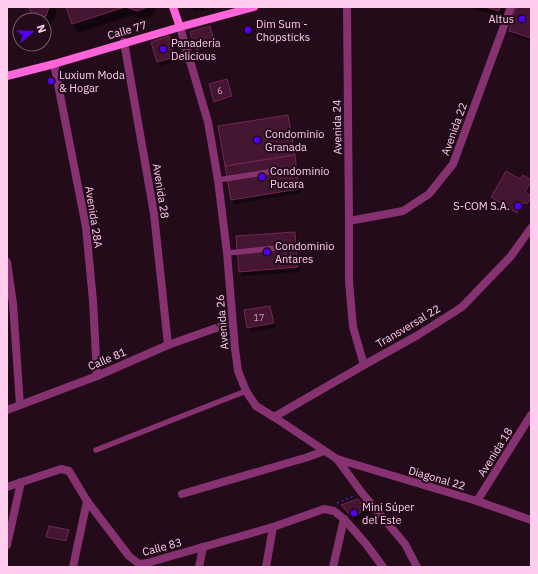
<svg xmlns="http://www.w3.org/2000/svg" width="538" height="574" viewBox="0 0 538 574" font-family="'IBM Plex Sans',sans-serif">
<rect width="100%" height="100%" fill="#230b1a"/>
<!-- shadow -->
<g fill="#0007">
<path d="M30 7H55L57 11 51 25 44 27V20H35Z"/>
<path d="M67 7H156V8L153 16 143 20 131 16 78 33 73 24Z"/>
<path d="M192 7H205V9L194 12Z"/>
<path d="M465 7H505L503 17Z"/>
<path d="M517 7H531V41L512 35 510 31Z"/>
<path d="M210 29 215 47 198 52 192 32Z"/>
<path d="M169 38 171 42 177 61 160 66 158 62Z"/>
<path d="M228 82 233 98 216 103 215 101Z"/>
<path d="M295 158 297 161 301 193 234 204 232 199Z"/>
<path d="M521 181H531V185L526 194 531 197V201L528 205 525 203 518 214 493 198 492 197Z"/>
<path d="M295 233 297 237 300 272 242 276 240 272Z"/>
<path d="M270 307 272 311 276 327 251 332 248 327Z"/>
<path d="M342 506 365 508 368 513 356 522 344 509Z"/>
<path d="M68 531 69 533 67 543 48 539 47 537Z"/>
</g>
<!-- building -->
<g fill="#451631" stroke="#742653">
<path d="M29 7H49L46 16 34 20Z"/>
<path d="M66 7H125L72 24Z"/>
<path d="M126 7H148L137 11Z"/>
<path d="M485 7H500L499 11Z"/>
<path d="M516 7H531V38L509 31Z"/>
<path d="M210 26 215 45 196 50 190 32Z"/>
<path d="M169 36 175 57 157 62 151 42Z"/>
<path d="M227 79 232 96 214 102 209 84Z"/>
<path d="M288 115 295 155 225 166 218 126Z"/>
<path d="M295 155 299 189 231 200 225 166Z"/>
<path d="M506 171 520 179 523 175 531 180V182L525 192 531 196V198L527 204 524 202 517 213 491 197Z"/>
<path d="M295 232 298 267 239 272 236 236Z"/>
<path d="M270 306 274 323 247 328 244 310Z"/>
<path d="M358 499 366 508 353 518 341 505Z"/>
<path d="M49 526 69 530 66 541 46 537Z"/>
</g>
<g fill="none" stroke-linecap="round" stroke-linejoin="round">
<!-- path -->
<path stroke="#3c23bd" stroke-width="1.5" stroke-dasharray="2 3" stroke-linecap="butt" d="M337 503 354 496"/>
<!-- lane -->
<g stroke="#863270" stroke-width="5.5">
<path d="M218 180 282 170"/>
<path d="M227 253 288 247"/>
<path d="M96 450 246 391"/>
</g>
<!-- street -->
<g stroke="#863270" stroke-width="8">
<path d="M347 7 349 221V281L353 327 364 365"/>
<path d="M180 27 208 122 218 180 227 253 235 349 238 371 246 391 256 406 274 417 337 459 362 493 405 544 417 567"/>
<path d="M124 42 154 214 168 345"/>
<path d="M54 64 86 227 93 301 97 376"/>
<path d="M349 221 403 211 429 194 453 164 511 7"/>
<path d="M7 262 13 304 20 405"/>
<path d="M7 410 97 376 168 345 216 328"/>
<path d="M274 417 364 365 418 335 462 307 511 256 531 228"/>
<path d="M337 459 477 501 531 520"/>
<path d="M7 487 61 469 69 471 87 501 129 556 139 564 147 563 273 527 324 509 334 511 344 519 366 544 383 567"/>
<path d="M182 494 308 457 324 451"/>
<path d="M477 501 531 415"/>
<path d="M7 545 21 482"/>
<path d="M73 567 87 501"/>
<path d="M199 567 203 547"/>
<path d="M266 567 273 527"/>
<path d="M333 567 344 519"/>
</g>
<!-- secondary -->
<g stroke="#ff64d9" stroke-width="8">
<path d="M173 7 180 27"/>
<path d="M7 76 54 64 180 27 254 7"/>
</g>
</g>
<!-- markers -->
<g fill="#5000f8" stroke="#230b1a" stroke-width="1.5">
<circle cx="522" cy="19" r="4"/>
<circle cx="248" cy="30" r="4"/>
<circle cx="163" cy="49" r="4"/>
<circle cx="51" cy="81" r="4"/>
<circle cx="257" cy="140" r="4"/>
<circle cx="262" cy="177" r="4"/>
<circle cx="518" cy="206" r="4"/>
<circle cx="267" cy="252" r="4"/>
<circle cx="354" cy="513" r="4"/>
</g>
<g text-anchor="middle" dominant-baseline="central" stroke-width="4" stroke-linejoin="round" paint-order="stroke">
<!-- number labels -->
<g font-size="9" fill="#d09fbf">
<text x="220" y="90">6</text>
<text x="259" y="317">17</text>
</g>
<!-- poi labels -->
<g font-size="11" fill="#ffcdee" stroke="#230b1a" text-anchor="start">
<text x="514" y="19" text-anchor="end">Altus</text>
<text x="256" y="24">Dim Sum -<tspan x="256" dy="13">Chopsticks</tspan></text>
<text x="171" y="43">Panadería<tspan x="171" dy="13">Delicious</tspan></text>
<text x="59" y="75">Luxium Moda<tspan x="59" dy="13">&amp; Hogar</tspan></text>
<text x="265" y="134">Condominio<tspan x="265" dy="13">Granada</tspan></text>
<text x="270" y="171">Condominio<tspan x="270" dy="13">Pucara</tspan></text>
<text x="510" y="206" text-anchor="end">S-COM S.A.</text>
<text x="275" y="246">Condominio<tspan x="275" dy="13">Antares</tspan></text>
<text x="362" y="507">Mini Súper<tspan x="362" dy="13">del Este</tspan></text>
</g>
<!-- street labels -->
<g font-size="11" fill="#ffcdee" stroke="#230b1a">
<text transform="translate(127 30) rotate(-16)">Calle 77</text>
<text transform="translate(337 127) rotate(-91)">Avenida 24</text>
<text transform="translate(454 129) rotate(-70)">Avenida 22</text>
<text transform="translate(161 191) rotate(81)">Avenida 28</text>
<text transform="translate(94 217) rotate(81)">Avenida 28A</text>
<text transform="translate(222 322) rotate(-95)">Avenida 26</text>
<text transform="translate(408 326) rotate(-31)">Transversal 22</text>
<text transform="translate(107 359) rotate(-23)">Calle 81</text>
<text transform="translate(495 452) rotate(-58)">Avenida 18</text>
<text transform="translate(437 478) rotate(16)">Diagonal 22</text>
<text transform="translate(162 547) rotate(-15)">Calle 83</text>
</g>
</g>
<!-- border -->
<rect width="538" height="574" fill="none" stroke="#ffcdee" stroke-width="16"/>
<!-- north arrow -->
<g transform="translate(32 32) rotate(71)"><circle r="19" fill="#230b1a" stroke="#7b596f"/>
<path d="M0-3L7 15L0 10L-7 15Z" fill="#5000f8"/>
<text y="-6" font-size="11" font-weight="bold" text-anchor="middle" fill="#ffcdee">N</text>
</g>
</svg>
